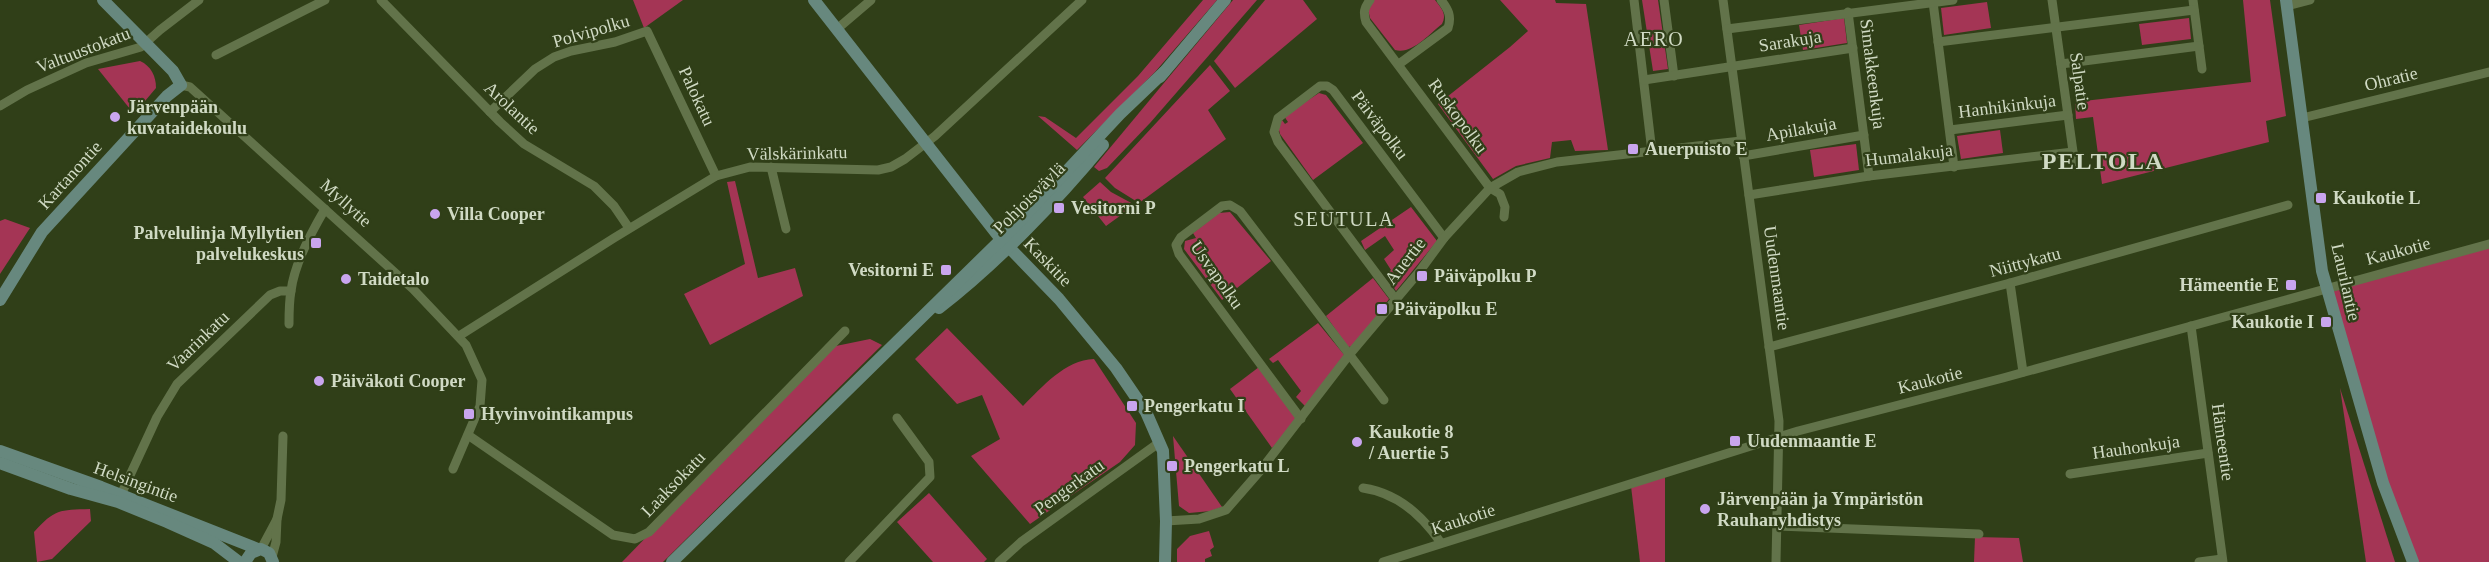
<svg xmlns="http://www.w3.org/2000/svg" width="2489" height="562" viewBox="0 0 2489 562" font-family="Georgia,serif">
<rect width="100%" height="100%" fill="#303f18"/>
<!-- green -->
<g fill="#a43555">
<path d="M633 0H683L644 28Z"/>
<path d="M1203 0H1217L1155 72 1077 150 1038 116 1045 117 1076 138 1138 76Z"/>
<path d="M1233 0H1257L1150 123 1107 168 1099 171 1094 167Z"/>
<path d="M1265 0H1303L1317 19 1235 88 1214 61Z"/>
<path d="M1374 0H1435C1442 9 1447 14 1442 24 1429 34 1412 55 1395 50L1370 18 1368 9Z"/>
<path d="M1500 0H1555L1556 3 1586 4 1608 150 1575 151 1571 140 1552 142 1550 158 1516 166 1493 179 1438 104 1510 47 1528 31Z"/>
<path d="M1642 0H1658L1668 69 1653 71Z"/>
<path d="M2243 0H2270L2286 116 2266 121 2269 142 2102 184 2093 117 2076 119 2075 102 2251 82Z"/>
<path d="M1987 2 1991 28 1944 35 1941 8Z"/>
<path d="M1844 18 1847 43 1803 50 1799 25Z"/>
<path d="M2189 18 2191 39 2142 45 2139 24Z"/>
<path d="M140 61C151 66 156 76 156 88L134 114 98 69Z"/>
<path d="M1210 65 1230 91 1208 110 1226 139 1139 203 1115 188 1105 178Z"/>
<path d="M1319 93 1326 95 1363 143 1313 180 1280 134 1278 126 1282 120 1285 124 1288 122 1284 116Z"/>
<path d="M2000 130 2003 153 1961 159 1957 136Z"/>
<path d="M1856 144 1859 170 1814 177 1810 150Z"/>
<path d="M735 181 758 278 795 268 803 296 710 345 684 294 745 264 727 182Z"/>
<path d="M1100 182 1111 192 1135 205 1106 226 1083 197Z"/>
<path d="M1411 207 1437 241 1396 291 1386 275 1391 270 1384 259 1394 250 1385 236 1365 250 1361 241Z"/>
<path d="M1230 212 1271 261 1222 300 1184 249 1185 241 1196 238 1193 233 1219 213Z"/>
<path d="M5 219 30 228 0 274V221Z"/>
<path d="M2489 244V562H2413L2326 288Z"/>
<path d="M1373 278 1389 299 1355 346 1348 347 1326 316Z"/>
<path d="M1318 323 1346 357 1306 407 1296 397 1301 391 1278 360 1273 363 1269 359Z"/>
<path d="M947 328 1023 406C1042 387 1065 360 1094 359L1136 423 1135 445 1120 462 1030 524 971 456 1000 439 982 395 957 404 915 359Z"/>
<path d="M870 339 882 345 663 562H622L831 347Z"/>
<path d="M1259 367 1298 419 1272 448 1230 389Z"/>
<path d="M2340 388 2395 562H2366Z"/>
<path d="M1173 436 1222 507 1211 511 1189 513 1179 506Z"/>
<path d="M1665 476V562H1640L1631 486Z"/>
<path d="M929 493 987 559 984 562H933L897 522Z"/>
<path d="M90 509 91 521 52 559 37 562 34 532C55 509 59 510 90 509Z"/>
<path d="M1209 531 1214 547 1210 550 1212 556 1205 559V562H1177V549L1190 536Z"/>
<path d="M1975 537 2019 538 2023 562H1974Z"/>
</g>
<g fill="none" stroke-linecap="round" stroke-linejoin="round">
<!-- street -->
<g stroke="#62734a" stroke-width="9">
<path d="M381 0 500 122 524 144 594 186 614 206 629 228"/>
<path d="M1370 0C1364 8 1363 12 1366 22L1490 188 1500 194 1505 207 1504 217"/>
<path d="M1634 0 1652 152"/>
<path d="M1664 0 1674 76"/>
<path d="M1723 0 1779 421 1776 562"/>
<path d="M2052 0 2075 166"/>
<path d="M2193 0 2202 69"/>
<path d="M1933 2 1954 167"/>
<path d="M2287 6 2310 0"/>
<path d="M1848 12 1869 176"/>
<path d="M837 29 871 0"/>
<path d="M1727 29 1953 0"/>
<path d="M1938 42 2194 10"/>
<path d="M216 55 325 0"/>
<path d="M1399 64 1448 28C1452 16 1448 9 1441 0"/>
<path d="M2061 64 2199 46"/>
<path d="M1644 80 1853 48"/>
<path d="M181 85 190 87 413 289 466 345 482 380 480 406 453 469"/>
<path d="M0 106 27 90 86 63 141 47 160 30 199 0"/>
<path d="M490 112 535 69 554 57 571 51 615 42 647 31 716 176"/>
<path d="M2302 118 2489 72"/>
<path d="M1950 130 2068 115"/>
<path d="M1743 156 1864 135"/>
<path d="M771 167 786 229"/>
<path d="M1749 195 1869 176 2073 152"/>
<path d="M2010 283 2023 372"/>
<path d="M1396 300 1278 142 1274 132 1278 118 1320 86H1327L1333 90 1444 238"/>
<path d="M289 324C289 313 289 302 291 291 294 266 312 231 325 209"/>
<path d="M2191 326 2223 562"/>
<path d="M459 336 614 238 716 176 750 167 878 170 891 167 905 159 935 136 1082 0"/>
<path d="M1769 347 2010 283 2288 205"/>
<path d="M1301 419 1179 254 1176 245 1181 237 1222 206 1230 205 1240 211 1384 400"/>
<path d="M468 435 613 535 635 539 649 532 845 331"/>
<path d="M2070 474 2208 453"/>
<path d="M1363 488C1398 493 1422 515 1441 543"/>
<path d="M119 499 157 417 177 384 270 295 280 291H291"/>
<path d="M1166 521 1199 519 1226 510 1260 471 1349 355 1419 272 1444 238 1490 188 1518 172 1557 162 1741 141"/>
<path d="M1777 526 1979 534"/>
<path d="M261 549 277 519"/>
<path d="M272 557 276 542 277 519 281 500 283 436"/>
<path d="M849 562 930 477 929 462 897 418"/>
<path d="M999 562 1021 542 1160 442"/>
<path d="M1383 562 1798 431 2003 378 2489 244"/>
<path d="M2199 562 2222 559"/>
</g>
<!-- secondary -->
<g stroke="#67887e" stroke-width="12">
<path d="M814 0 1000 238 1059 299 1116 368 1146 412 1163 451 1166 521 1165 562"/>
<path d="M2286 0 2322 271 2383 483 2413 562"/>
<path d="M1160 77 1225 0"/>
<path d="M0 300 42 232 167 96 181 85 173 71 103 0"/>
<path d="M939 308C996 264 1057 201 1103 145"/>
<path d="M0 451 101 487 258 549"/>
<path d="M0 463 71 489 118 502 167 522 214 543 239 562"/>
<path d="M245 562 251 553 261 549 269 553 273 562"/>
<path d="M672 562 1019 222 1120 114 1164 72"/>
</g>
</g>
<!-- markers -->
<g fill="#c9a5ee" stroke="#303f18" stroke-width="2">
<circle cx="115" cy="117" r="6"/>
<rect x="1627" y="143" width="12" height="12" rx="3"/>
<rect x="2315" y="192" width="12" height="12" rx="3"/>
<rect x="1053" y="202" width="12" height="12" rx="3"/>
<circle cx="435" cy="214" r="6"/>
<rect x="310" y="237" width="12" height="12" rx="3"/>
<rect x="940" y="264" width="12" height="12" rx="3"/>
<rect x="1416" y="270" width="12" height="12" rx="3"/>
<circle cx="346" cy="279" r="6"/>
<rect x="2285" y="279" width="12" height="12" rx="3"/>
<rect x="1376" y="303" width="12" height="12" rx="3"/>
<rect x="2320" y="316" width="12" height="12" rx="3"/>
<circle cx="319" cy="381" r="6"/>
<rect x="1126" y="400" width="12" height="12" rx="3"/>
<rect x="463" y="408" width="12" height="12" rx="3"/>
<rect x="1729" y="435" width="12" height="12" rx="3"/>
<circle cx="1357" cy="442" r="6"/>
<rect x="1166" y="460" width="12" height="12" rx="3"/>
<circle cx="1705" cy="509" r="6"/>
</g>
<g text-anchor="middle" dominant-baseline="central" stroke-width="4.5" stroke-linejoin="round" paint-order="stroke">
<!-- street labels -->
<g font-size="18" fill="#d0dac4" stroke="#303f18">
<text transform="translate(591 31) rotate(-16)">Polvipolku</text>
<text transform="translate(1790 41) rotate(-9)">Sarakuja</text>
<text transform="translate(83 50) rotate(-21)">Valtuustokatu</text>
<text transform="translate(1873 74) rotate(83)">Simakkeenkuja</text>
<text transform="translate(2391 79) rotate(-14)">Ohratie</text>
<text transform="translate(2080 81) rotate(82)">Salpatie</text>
<text transform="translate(697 96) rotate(65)">Palokatu</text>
<text transform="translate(2007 106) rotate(-7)">Hanhikinkuja</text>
<text transform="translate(512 108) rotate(43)">Arolantie</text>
<text transform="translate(1458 116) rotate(54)">Ruskopolku</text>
<text transform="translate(1380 125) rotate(53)">Päiväpolku</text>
<text transform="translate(1801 129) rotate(-10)">Apilakuja</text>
<text transform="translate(797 153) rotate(-1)">Välskärinkatu</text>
<text transform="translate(1909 155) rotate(-7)">Humalakuja</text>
<text transform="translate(70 175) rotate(-48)">Kartanontie</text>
<text transform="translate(1029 198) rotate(-45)">Pohjoisväylä</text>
<text transform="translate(346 203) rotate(42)">Myllytie</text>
<text transform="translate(2398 251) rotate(-15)">Kaukotie</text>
<text transform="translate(1405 261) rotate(-52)">Auertie</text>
<text transform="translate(1048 262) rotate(46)">Kaskitie</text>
<text transform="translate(2025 262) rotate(-15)">Niittykatu</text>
<text transform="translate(1217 275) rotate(55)">Usvapolku</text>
<text transform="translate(1777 278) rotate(82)">Uudenmaantie</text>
<text transform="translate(2346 282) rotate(77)">Laurilantie</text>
<text transform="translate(198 341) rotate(-44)">Vaarinkatu</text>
<text transform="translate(1930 380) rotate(-14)">Kaukotie</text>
<text transform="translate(2223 442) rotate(82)">Hämeentie</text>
<text transform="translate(2136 447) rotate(-8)">Hauhonkuja</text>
<text transform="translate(136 482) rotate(20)">Helsingintie</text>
<text transform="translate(673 484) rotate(-46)">Laaksokatu</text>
<text transform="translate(1069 487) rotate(-36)">Pengerkatu</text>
<text transform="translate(1463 519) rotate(-18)">Kaukotie</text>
</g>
<!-- poi labels -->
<g font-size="18" font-weight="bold" fill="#d0dac4" stroke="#303f18" text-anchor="start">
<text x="127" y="107">Järvenpään<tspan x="127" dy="21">kuvataidekoulu</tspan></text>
<text x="1645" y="149">Auerpuisto E</text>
<text x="2333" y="198">Kaukotie L</text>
<text x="1071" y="208">Vesitorni P</text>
<text x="447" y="214">Villa Cooper</text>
<text x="304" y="233" text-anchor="end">Palvelulinja Myllytien<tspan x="304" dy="21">palvelukeskus</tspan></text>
<text x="934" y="270" text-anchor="end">Vesitorni E</text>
<text x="1434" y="276">Päiväpolku P</text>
<text x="358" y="279">Taidetalo</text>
<text x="2279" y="285" text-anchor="end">Hämeentie E</text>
<text x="1394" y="309">Päiväpolku E</text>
<text x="2314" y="322" text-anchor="end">Kaukotie I</text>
<text x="331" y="381">Päiväkoti Cooper</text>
<text x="1144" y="406">Pengerkatu I</text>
<text x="481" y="414">Hyvinvointikampus</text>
<text x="1369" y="432">Kaukotie 8<tspan x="1369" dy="21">/ Auertie 5</tspan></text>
<text x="1747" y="441">Uudenmaantie E</text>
<text x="1184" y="466">Pengerkatu L</text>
<text x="1717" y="499">Järvenpään ja Ympäristön<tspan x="1717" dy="21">Rauhanyhdistys</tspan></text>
</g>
<!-- neighbourhood labels -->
<g font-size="20" letter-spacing="1.5" fill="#d0dac4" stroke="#303f18">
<text x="1654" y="39">AERO</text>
<text x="1344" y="219">SEUTULA</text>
</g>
<!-- district labels -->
<g font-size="24" font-weight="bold" letter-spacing="1.5" fill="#d0dac4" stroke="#303f18">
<text x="2103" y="161">PELTOLA</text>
</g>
</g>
</svg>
